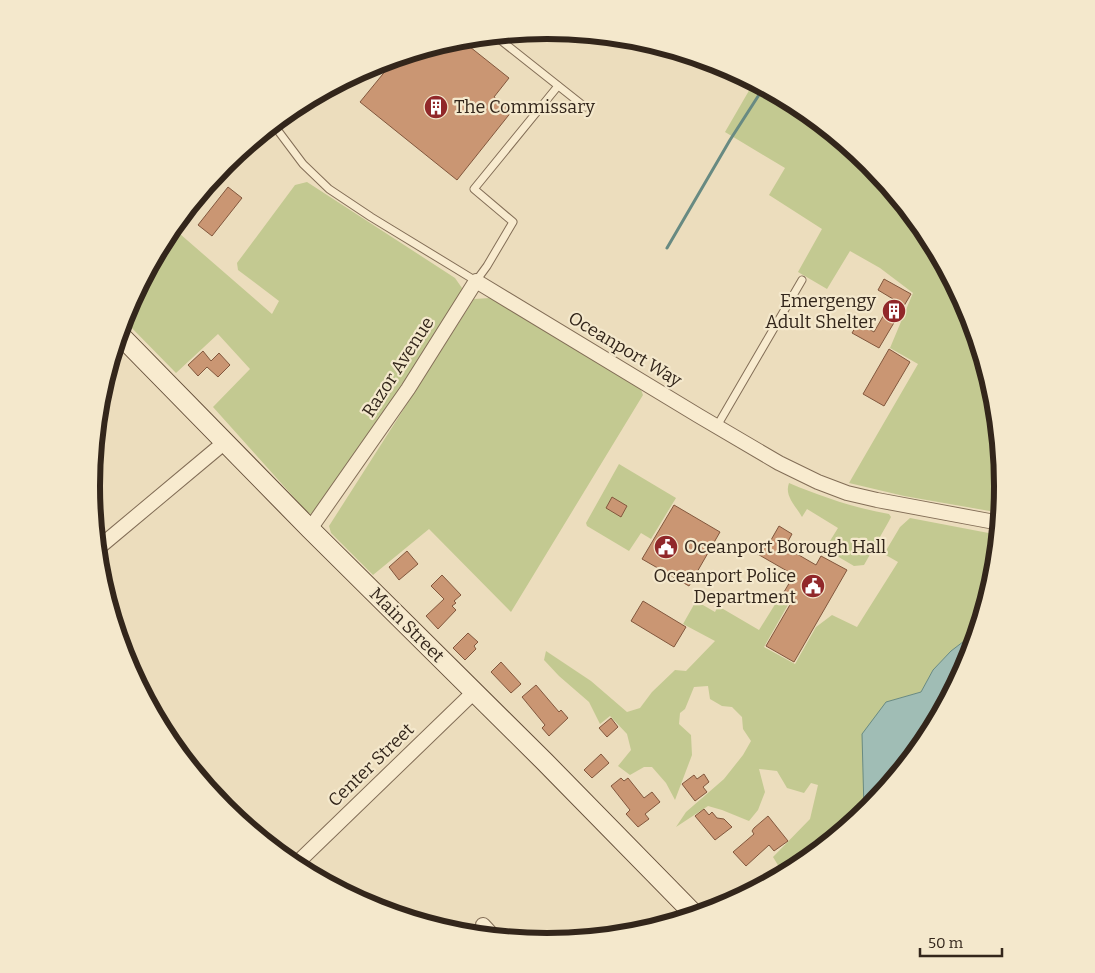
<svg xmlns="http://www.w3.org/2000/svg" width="1095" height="973" viewBox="0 0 1095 973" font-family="Bitter,serif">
<rect width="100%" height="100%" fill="#ecddbd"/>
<!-- green -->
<g fill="#c3c991">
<path d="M754 82 801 107 870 164 927 233 969 312 995 398 1004 487 1001 513 904 496 849 483 918 364 890 348 913 293 880 268 850 251 827 289 798 272 822 229 769 195 785 168 725 132Z"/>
<path d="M307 182 455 278 462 288 461 295 320 511 311 514 307 512 213 407 250 369 218 334 176 373 123 319 126 312 172 227 272 314 279 301 238 270 237 263 295 185Z"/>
<path d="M490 298 640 387 643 395 511 612 429 529 373 575 331 533 329 526 474 299Z"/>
<path d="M619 464 676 498 651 539 641 533 629 551 587 526 586 523Z"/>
<path d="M789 483C822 497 855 508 889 514L891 517 889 521 864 565 854 566 825 549 838 528 807 509 802 517C796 506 784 496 789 483Z"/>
<path d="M910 518 999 535 995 576 986 607 983 608 976 632 951 651 933 670 921 692 886 702 864 810 820 847 815 840 800 852 807 861 784 875 773 857 810 819 818 785 811 783 804 793 787 788 777 771 759 769 765 792 758 810 749 821 722 810 708 806 676 827 686 812 724 779 743 755 751 741 743 729 742 717 732 707 722 706 710 699 708 686 694 687 685 709 680 713 679 724 691 735 692 755 675 800 666 783 652 767H644L630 775 618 766 631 750 627 734 610 716 600 724 589 702 559 676 544 660 546 651 591 681 627 712 640 708 652 692 675 670 686 671 715 641 683 624 696 601 715 612 718 606 759 630 779 598 789 603 764 647 795 664 816 627 832 615 857 627 898 562 884 554 900 527Z"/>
</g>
<!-- water -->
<path fill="#a0bdb5" stroke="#688a82" d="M986 607 969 661 927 740 870 809 857 820 856 816 864 810 862 734 886 702 921 692 933 670 951 651 976 632 983 608Z"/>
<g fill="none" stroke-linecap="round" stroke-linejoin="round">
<!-- stream -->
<path stroke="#688a82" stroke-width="3" d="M667 248 730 140 764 87"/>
</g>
<!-- building -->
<g fill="#ca9673" stroke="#82573d">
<path d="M460 39 509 78 494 97 512 111 457 180 360 102 396 58Z"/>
<path d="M228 187 242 198 212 236 198 225Z"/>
<path d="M884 279 911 294 879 348 852 333 858 323 874 332 893 299 878 290Z"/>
<path d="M889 349 910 362 884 406 863 394Z"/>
<path d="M203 351 211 361 219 353 230 365 218 377 207 367 198 376 188 365Z"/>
<path d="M612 497 627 506 621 517 606 508Z"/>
<path d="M674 505 720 532 689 586 642 559Z"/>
<path d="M779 526 792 534 785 547 816 565 821 556 847 570 794 662 766 646 791 603 781 597 794 575 754 552 760 542 767 547Z"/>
<path d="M407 551 418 564 399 580 389 567Z"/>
<path d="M442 575 461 595 454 601 456 603 452 606 456 610 438 629 426 616 444 599 431 586Z"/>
<path d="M643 601 686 627 674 647 631 621Z"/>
<path d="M468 633 478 642 474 646 476 649 465 660 453 648Z"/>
<path d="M501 662 521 684 511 693 491 672Z"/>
<path d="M536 685 559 712 561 710 568 718 549 736 542 728 545 725 522 697Z"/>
<path d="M611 718 618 727 607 737 599 728Z"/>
<path d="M601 754 609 763 592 778 584 770Z"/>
<path d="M704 774 709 782 703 787 707 792 695 801 682 784 694 775 697 779Z"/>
<path d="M621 778 624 781 628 778 644 798 652 792 660 802 645 814 649 819 638 827 626 814 630 810 611 786Z"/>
<path d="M704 809 709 815 712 812 717 818 724 819 732 827 715 840 695 816Z"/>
<path d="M768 816 788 841 774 851 769 845 746 866 733 852 754 834 752 831 754 828Z"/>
</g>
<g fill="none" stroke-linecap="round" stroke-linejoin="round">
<!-- lane casing -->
<g stroke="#836e57" stroke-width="9">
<g id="lane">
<path d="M494 35 585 107"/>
<path d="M273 124 303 164 329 189 371 217 476 281 487 266 513 222 474 189 558 86"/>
<path d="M717 426 802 280"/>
</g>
</g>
<!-- street casing -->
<g stroke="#836e57" stroke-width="16">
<g id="street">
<path d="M310 529 408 389 476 281 699 416 779 463 818 482 847 493 877 500 1000 523"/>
<path d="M97 549 225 442"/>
<path d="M294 866 474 692"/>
<path d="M483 925 495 938"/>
</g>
</g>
<!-- secondary casing -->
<g stroke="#654f3a" stroke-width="21">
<path id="secondary" d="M119 334 310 529 545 762 696 916"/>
</g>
<!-- lane -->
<use href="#lane" stroke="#f8ebcf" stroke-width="7"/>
<!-- street -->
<use href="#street" stroke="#f8ebcf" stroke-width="14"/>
<!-- secondary -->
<use href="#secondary" stroke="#f8ebcf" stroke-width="19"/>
</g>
<!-- icons -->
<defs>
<g id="building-disc" transform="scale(1.25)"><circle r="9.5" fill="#91282a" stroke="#f4e8cc"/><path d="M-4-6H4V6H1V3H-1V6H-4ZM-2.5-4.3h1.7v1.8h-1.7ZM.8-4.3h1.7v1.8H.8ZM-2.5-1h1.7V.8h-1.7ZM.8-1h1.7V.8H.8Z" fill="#fff"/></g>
<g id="civic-disc" transform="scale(1.25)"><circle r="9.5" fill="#91282a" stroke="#f4e8cc"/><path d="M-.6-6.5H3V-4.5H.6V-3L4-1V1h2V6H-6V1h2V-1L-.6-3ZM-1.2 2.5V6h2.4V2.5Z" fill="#fff"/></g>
</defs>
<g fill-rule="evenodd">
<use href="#building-disc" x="436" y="107"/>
<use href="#building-disc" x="894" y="311"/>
<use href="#civic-disc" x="666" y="547"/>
<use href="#civic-disc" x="813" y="586"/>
</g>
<g text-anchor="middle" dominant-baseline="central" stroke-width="4.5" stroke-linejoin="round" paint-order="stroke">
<!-- poi labels -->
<g font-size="18" fill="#33261b" stroke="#f4e8cc" text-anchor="start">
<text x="454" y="107">The Commissary</text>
<text x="876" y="301" text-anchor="end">Emergengy<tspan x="876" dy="21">Adult Shelter</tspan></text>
<text x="684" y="547">Oceanport Borough Hall</text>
<text x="796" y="576" text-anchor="end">Oceanport Police<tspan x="796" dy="21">Department</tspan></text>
</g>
<!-- street labels -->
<g font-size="18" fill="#33261b" stroke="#f4e8cc">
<text transform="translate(625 349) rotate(31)">Oceanport Way</text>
<text transform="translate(398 367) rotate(-57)">Razor Avenue</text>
<text transform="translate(407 625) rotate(45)">Main Street</text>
<text transform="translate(371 765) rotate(-44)">Center Street</text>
</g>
</g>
<!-- crop -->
<path d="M0 0H1095V973H0ZM100 486a447 447 0 1 1 894 0a447 447 0 1 1-894 0Z" fill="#f4e8cc" fill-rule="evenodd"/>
<path fill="none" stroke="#33261b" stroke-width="6" d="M100 486a447 447 0 1 1 894 0a447 447 0 1 1-894 0Z"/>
<!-- scale -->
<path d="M920 948v8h82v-8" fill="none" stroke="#33261b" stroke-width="2.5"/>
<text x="928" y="948" font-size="15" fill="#33261b" stroke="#f4e8cc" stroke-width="4" paint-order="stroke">50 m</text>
</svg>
